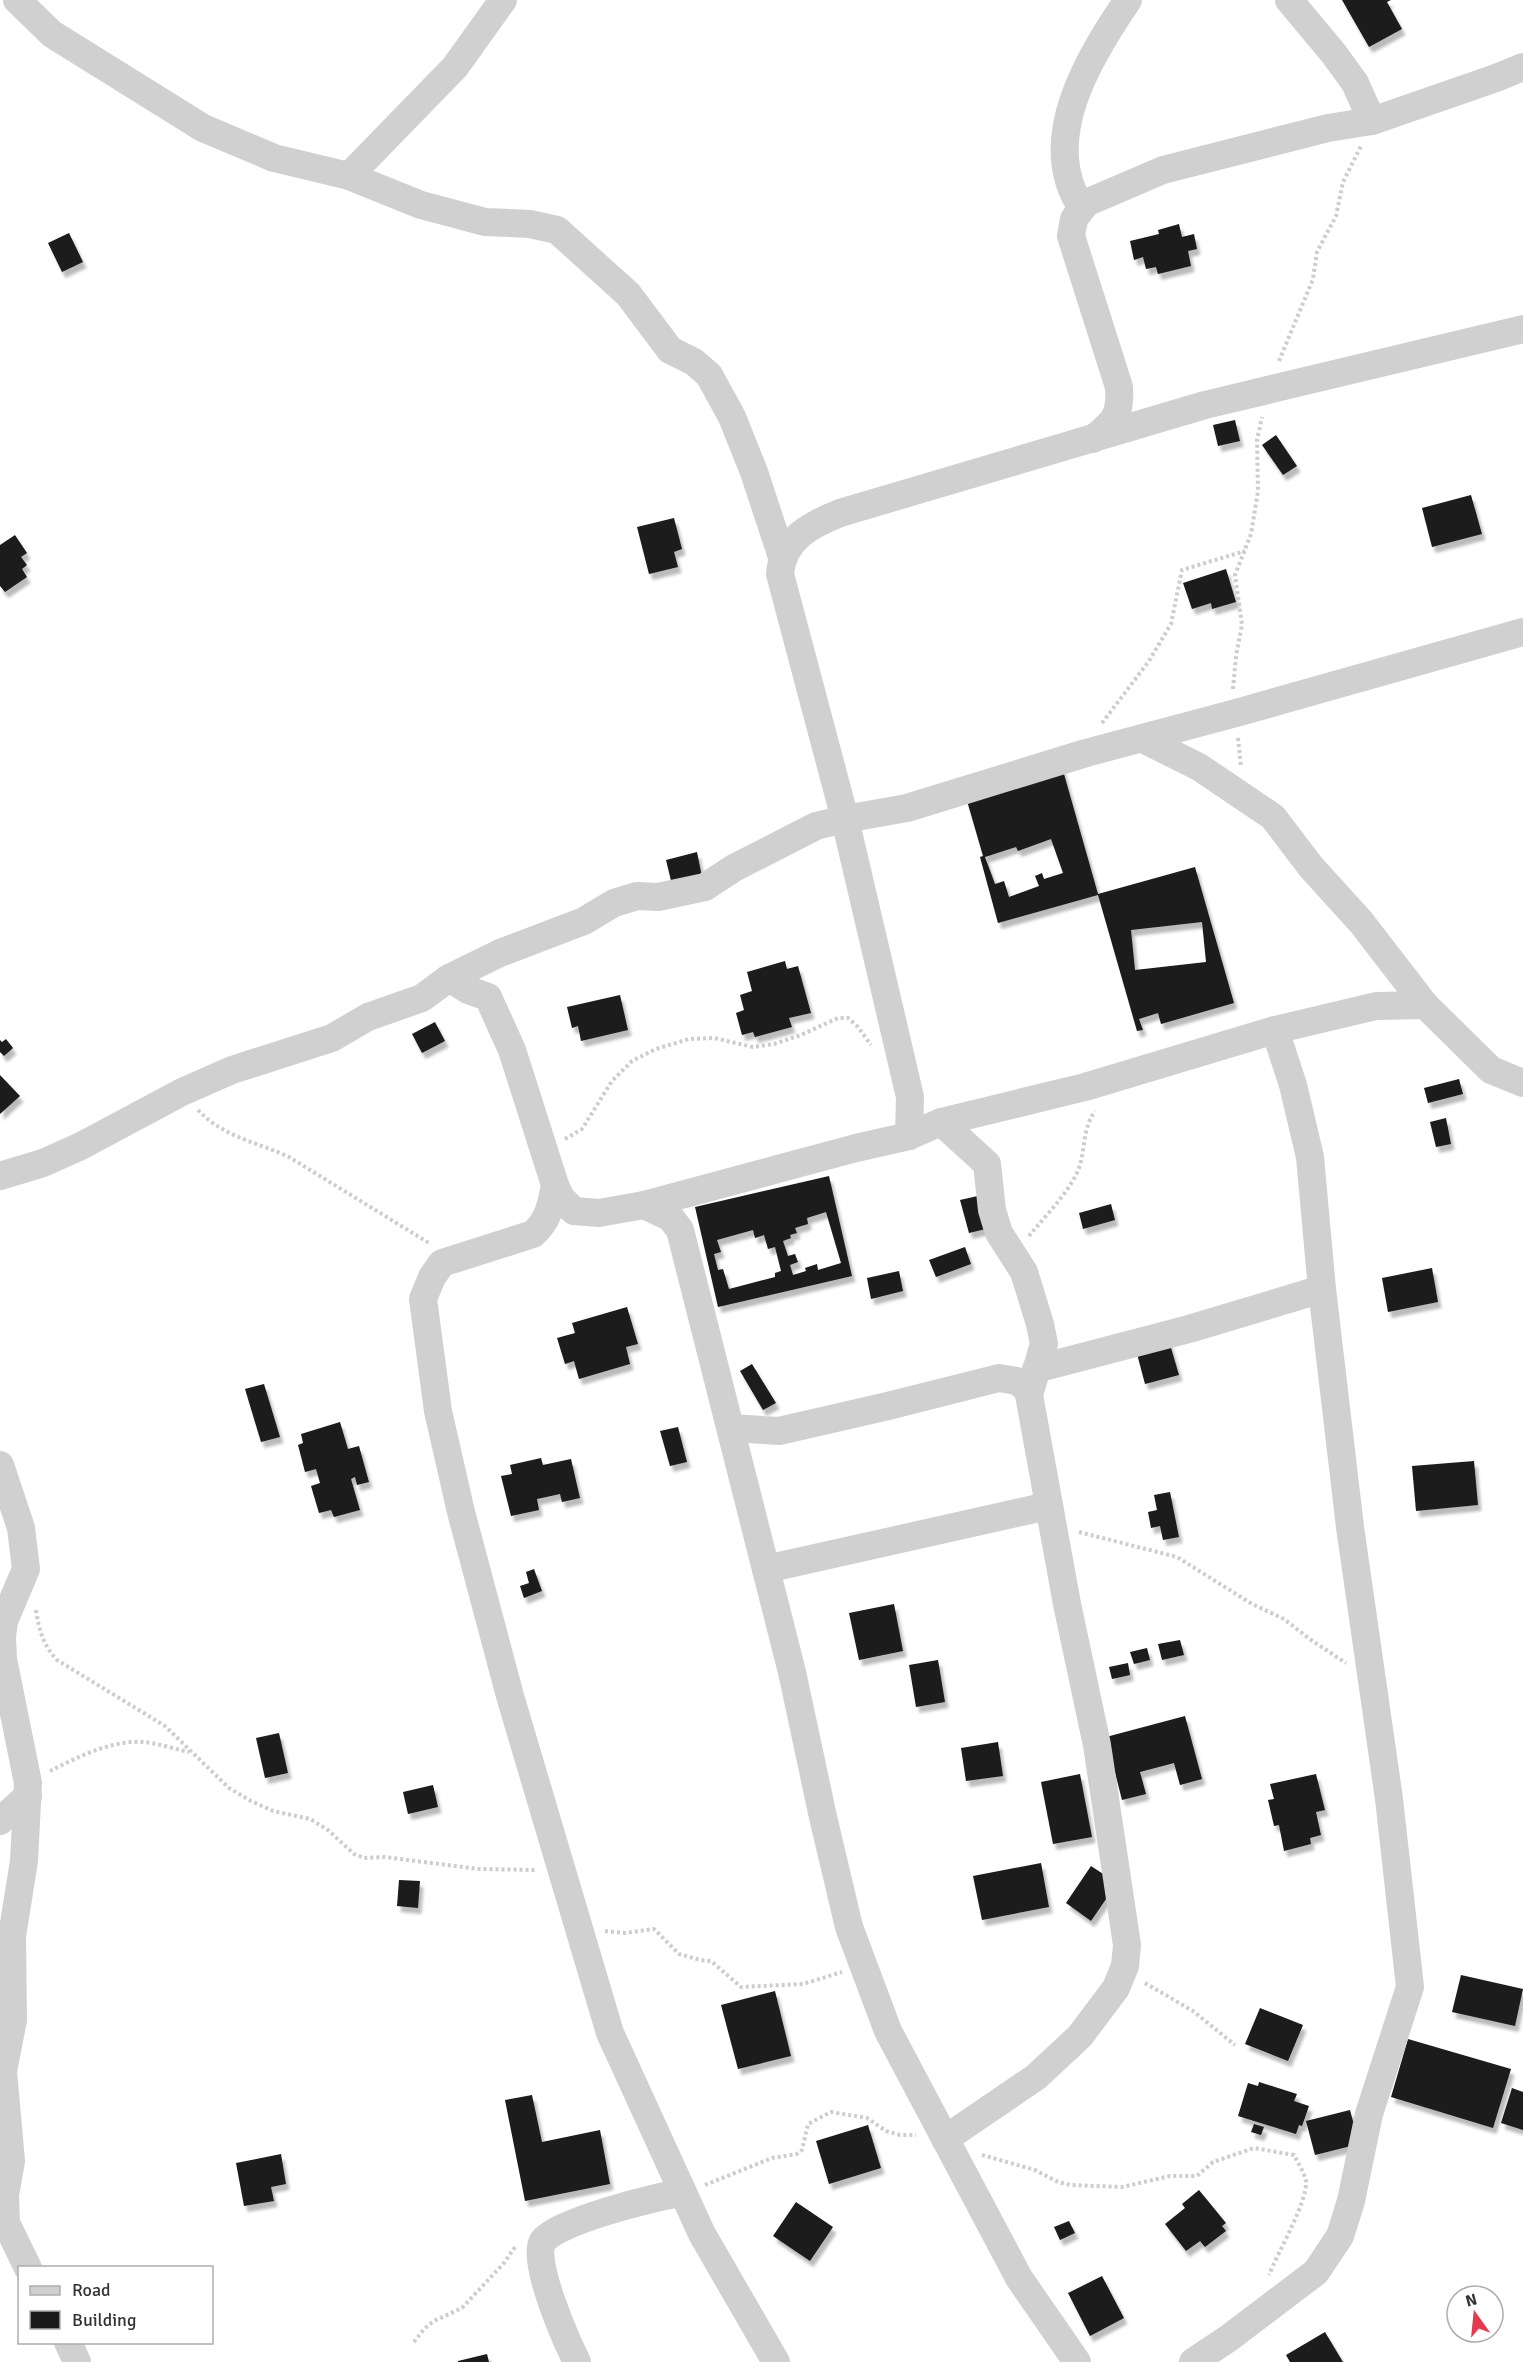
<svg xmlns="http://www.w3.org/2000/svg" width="1523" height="2362" viewBox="0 0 1523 2362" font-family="Signika,sans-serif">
<defs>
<filter id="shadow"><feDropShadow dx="3.5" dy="6" stdDeviation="1.5" flood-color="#0004"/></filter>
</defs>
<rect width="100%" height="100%" fill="#fff"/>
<!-- building -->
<g fill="#1a1a1a" fill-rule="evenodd" filter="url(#shadow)">
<path d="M1342 0H1391L1387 2 1402 29 1369 47Z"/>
<path d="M1179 224 1182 237 1194 234 1197 249 1188 251 1191 266 1158 274 1156 267 1146 269 1143 257 1134 260 1130 241 1159 234 1158 230Z"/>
<path d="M69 233 83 262 62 272 48 243Z"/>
<path d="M1235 420 1240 441 1218 446 1213 425Z"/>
<path d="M1276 435 1297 466 1283 475 1262 445Z"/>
<path d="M1471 495 1482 534 1432 547 1422 508Z"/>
<path d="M674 518 682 549 674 552 678 567 649 574 637 527Z"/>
<path d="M15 535 27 553 21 557 27 565 22 569 27 577 5 592 0 586V545Z"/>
<path d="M1226 569 1236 602 1212 609 1211 603 1192 609 1183 583Z"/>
<path d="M1062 767 1098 894 1195 867 1234 1003 1161 1024 1158 1013 1139 1019 1143 1030 1137 1031 1098 895 998 923 980 857 983 856 965 794ZM1051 839 1063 873 1044 879 1042 873 1035 876 1039 886 1009 897 1004 881 995 884 985 857 1016 847 1018 851ZM1202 922 1206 962 1135 970 1131 930Z"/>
<path d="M697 852 703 882 673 889 666 860Z"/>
<path d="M785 961 787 969 798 966 811 1013 789 1018 792 1027 755 1037 753 1032 742 1035 736 1013 744 1010 740 995 752 991 747 972Z"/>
<path d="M620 995 628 1030 581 1041 578 1026 572 1028 567 1007Z"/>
<path d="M435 1022 445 1041 422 1053 412 1034Z"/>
<path d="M6 1039 13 1048 4 1056 0 1052V1040L2 1042Z"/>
<path d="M0 1075 20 1096 0 1114Z"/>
<path d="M1459 1079 1463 1094 1428 1103 1424 1088Z"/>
<path d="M1446 1118 1451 1144 1436 1147 1430 1122Z"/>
<path d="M829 1176 852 1276 718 1307 695 1207ZM826 1212 841 1263 818 1270 817 1264 805 1268 806 1271 793 1275 790 1265 798 1262 795 1254 788 1256 783 1241 791 1238 790 1235 797 1233 795 1228 808 1224 807 1218ZM753 1230 755 1238 764 1235 768 1249 775 1247 781 1271 775 1273V1277L729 1289 723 1269 718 1270 714 1254 721 1252 717 1240Z"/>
<path d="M982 1195 990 1228 969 1233 960 1200Z"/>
<path d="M1111 1204 1115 1220 1083 1229 1079 1213Z"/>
<path d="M965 1247 971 1264 936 1277 929 1260Z"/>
<path d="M1432 1268 1438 1302 1388 1312 1382 1278Z"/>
<path d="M899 1271 903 1291 871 1299 867 1278Z"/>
<path d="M627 1307 638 1344 626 1347 630 1364 579 1379 574 1361 565 1364 557 1338 575 1333 572 1323Z"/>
<path d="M1169 1341 1179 1375 1145 1384 1136 1350Z"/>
<path d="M752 1364 776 1403 763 1410 740 1371Z"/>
<path d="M264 1384 280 1437 261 1442 245 1389Z"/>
<path d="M340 1422 348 1449 359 1446 369 1482 357 1485 355 1477 351 1479 360 1510 334 1517 331 1510 319 1513 311 1486 320 1483 316 1469 305 1472 298 1445 303 1443 301 1434Z"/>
<path d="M678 1427 687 1462 670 1466 660 1431Z"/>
<path d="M541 1458 543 1465 571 1459 580 1498 562 1502 560 1494 537 1499 539 1510 511 1516 501 1476 512 1474 510 1465Z"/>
<path d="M1474 1461 1478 1505 1416 1511 1412 1466Z"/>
<path d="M1170 1492 1179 1537 1163 1540 1160 1526 1151 1528 1148 1512 1157 1510 1154 1495Z"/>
<path d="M534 1569 542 1591 524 1598 520 1586 529 1583 526 1572Z"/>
<path d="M894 1604 903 1651 859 1660 849 1613Z"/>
<path d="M1180 1640 1184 1655 1162 1660 1158 1644Z"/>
<path d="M1147 1648 1150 1660 1134 1664 1130 1652Z"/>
<path d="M938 1660 945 1702 916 1707 909 1665Z"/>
<path d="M1128 1663 1130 1675 1112 1679 1109 1667Z"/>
<path d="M1185 1716 1202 1779 1180 1785 1174 1763 1140 1772 1146 1794 1122 1800 1106 1737Z"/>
<path d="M279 1733 288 1773 265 1778 256 1738Z"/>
<path d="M998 1742 1003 1776 966 1781 961 1748Z"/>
<path d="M1080 1774 1092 1837 1053 1844 1041 1782Z"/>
<path d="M1316 1774 1325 1810 1316 1812 1321 1835 1310 1838 1311 1844 1284 1851 1279 1825 1274 1826 1268 1800 1274 1799 1270 1784Z"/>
<path d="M433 1785 438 1807 408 1814 403 1792Z"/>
<path d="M1041 1863 1049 1907 982 1920 973 1876Z"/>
<path d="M1091 1866 1117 1883 1091 1921 1066 1903Z"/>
<path d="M399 1880 420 1881 418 1908 397 1906Z"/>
<path d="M1461 1975 1523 1989 1515 2026 1452 2012Z"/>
<path d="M775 1991 791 2056 738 2069 721 2005Z"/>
<path d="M1260 2008 1303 2025 1288 2061 1245 2044Z"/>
<path d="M1408 2039 1511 2069 1493 2128 1391 2097Z"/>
<path d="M1259 2082 1297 2094 1294 2101 1309 2106 1302 2126 1299 2125 1296 2134 1238 2116 1248 2083 1258 2086Z"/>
<path d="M1512 2088 1523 2092V2130L1501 2123Z"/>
<path d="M532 2095 542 2142 600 2130 610 2184 525 2201 505 2100Z"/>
<path d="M1350 2110 1359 2144 1315 2155 1306 2121Z"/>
<path d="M1254 2124 1264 2127 1261 2135 1251 2132Z"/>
<path d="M868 2125 881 2168 829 2184 816 2141Z"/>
<path d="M281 2154 286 2184 271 2187 274 2201 244 2206 236 2163Z"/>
<path d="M1199 2190 1226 2223 1222 2226 1226 2231 1205 2247 1200 2241 1186 2251 1165 2224 1185 2208 1182 2204Z"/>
<path d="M796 2202 833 2227 810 2261 773 2236Z"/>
<path d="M1069 2221 1075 2233 1060 2240 1054 2227Z"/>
<path d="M1102 2276 1124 2318 1090 2336 1068 2293Z"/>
<path d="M1325 2332 1343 2362H1290L1286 2355Z"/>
<path d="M487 2354 489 2362H458V2361Z"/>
</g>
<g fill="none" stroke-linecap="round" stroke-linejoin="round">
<!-- path -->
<g stroke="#cdcdcd" stroke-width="4" stroke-dasharray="3 3" stroke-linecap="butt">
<path d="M1279 361 1313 279 1317 252 1336 216 1343 182 1361 146"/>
<path d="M1233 689 1236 656 1242 625 1235 575 1251 534 1258 491 1257 440 1262 417"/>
<path d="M1102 723 1149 661 1171 624 1182 570 1245 551"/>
<path d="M1238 738 1241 767"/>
<path d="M198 1110C223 1137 257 1142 289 1157L429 1243"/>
<path d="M565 1139 582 1129 612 1081 632 1061 656 1049 689 1039 714 1038 753 1047 774 1044 801 1035 838 1018H848L858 1027 871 1045"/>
<path d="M1029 1236C1045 1216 1065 1197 1077 1173 1086 1154 1081 1131 1095 1111"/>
<path d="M1079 1532 1177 1557 1252 1604 1284 1619 1311 1640 1346 1663"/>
<path d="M36 1610C39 1630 43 1645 57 1660L165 1726 229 1788 251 1801 273 1811 310 1819 328 1830 354 1854 364 1858 385 1857 478 1869 535 1870"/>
<path d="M50 1771C78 1757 111 1740 143 1742 158 1743 174 1749 189 1752"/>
<path d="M605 1931 625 1933 654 1929 679 1954 700 1960 711 1961 741 1987 803 1984 842 1972"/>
<path d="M1145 1983 1193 2011 1235 2045"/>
<path d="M982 2155 1035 2170 1058 2182 1070 2185 1122 2187 1170 2176H1197L1213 2162 1254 2148 1294 2155C1298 2163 1304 2172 1306 2181 1308 2201 1277 2254 1269 2275"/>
<path d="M705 2185 772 2158 797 2154 802 2150 808 2124 831 2112 867 2118 886 2131 900 2135H916"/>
<path d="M414 2342 424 2329 434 2321 462 2308 504 2263 515 2247"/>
</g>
<!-- minor -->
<g stroke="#d0d0d0" stroke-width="28">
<path d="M17 0 52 34 203 128 274 158 349 176 421 205 485 222 530 224 557 230 628 294 670 350 694 362 709 375 732 417 754 472 782 557"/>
<path d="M1289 0 1334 54 1355 83 1372 121"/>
<path d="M349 176 455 67 503 0"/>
<path d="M1082 208C1037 141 1089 57 1128 0"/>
<path d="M1093 439C1114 422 1121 416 1119 387L1071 236 1074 219 1086 203 1163 170 1328 128 1372 121 1496 78 1523 67"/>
<path d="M1143 739 1199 767 1273 817 1311 867 1361 922 1425 1005"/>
<path d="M449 978 500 953 584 921 614 903 637 896 658 897 705 887 734 868 816 826 845 819 907 808 1086 753 1236 713 1523 632"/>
<path d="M941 1122 987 1164 992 1210 999 1233 1024 1272 1040 1324 1044 1344 1029 1395 1067 1604 1097 1745 1127 1945 1125 1966 1116 1988 1080 2036 1036 2077 945 2139"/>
<path d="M909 1136 910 1097 845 819 780 574C783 539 810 525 840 513L1205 405 1523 329"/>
<path d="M0 1176 43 1163 81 1146 182 1092 232 1070 332 1038 368 1017 422 998 449 978 468 990 488 997 512 1050 555 1185 561 1198 574 1211 599 1213 644 1205 856 1148 909 1136 941 1122 1085 1087 1275 1030 1376 1006 1425 1005 1491 1070 1523 1083"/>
<path d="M555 1185C551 1205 549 1220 533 1234L442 1263 432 1277 423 1299 438 1411 461 1512 510 1696 610 2033 702 2234 776 2362"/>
<path d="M644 1205 671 1218 680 1230 792 1672 823 1817 849 1927 888 2031 1019 2278 1077 2362"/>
<path d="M1036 1369 1189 1329 1322 1289"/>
<path d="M731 1428 779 1431 888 1406 999 1378 1017 1381 1029 1391"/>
<path d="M0 1465 21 1528 26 1569 4 1621 2 1637 3 1659 28 1783 24 1861 12 1936 13 2020 3 2071 11 2161 5 2195 6 2223 28 2268"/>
<path d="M766 1569 1048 1506"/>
<path d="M0 1821 28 1796"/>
<path d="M68 2342 77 2362"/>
<path d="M577 2362C566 2340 533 2265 542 2243 550 2223 660 2195 683 2193"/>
<path d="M1193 2362 1229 2338 1316 2272 1340 2236 1351 2201 1369 2114 1410 1987 1389 1799 1350 1527 1322 1289 1310 1157 1293 1085 1275 1030"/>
</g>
</g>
<!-- legend -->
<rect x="18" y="2266" width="195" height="78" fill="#ffffff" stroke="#adadad" stroke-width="1.5"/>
<rect x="30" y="2286" width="30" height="9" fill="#d0d0d0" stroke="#adadad" stroke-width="1.5"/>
<text x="72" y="2296" font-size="18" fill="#333333">Road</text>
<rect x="30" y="2311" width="30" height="18" fill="#1a1a1a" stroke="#adadad" stroke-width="1.5"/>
<text x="72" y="2326" font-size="18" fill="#333333">Building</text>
<!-- north arrow -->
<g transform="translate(1475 2314) rotate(345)"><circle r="28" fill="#ffffff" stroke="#adadad" stroke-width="1.5"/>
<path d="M0-4.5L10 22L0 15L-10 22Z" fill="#e5394d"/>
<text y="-9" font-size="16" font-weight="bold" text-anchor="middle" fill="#333333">N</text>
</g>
</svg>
